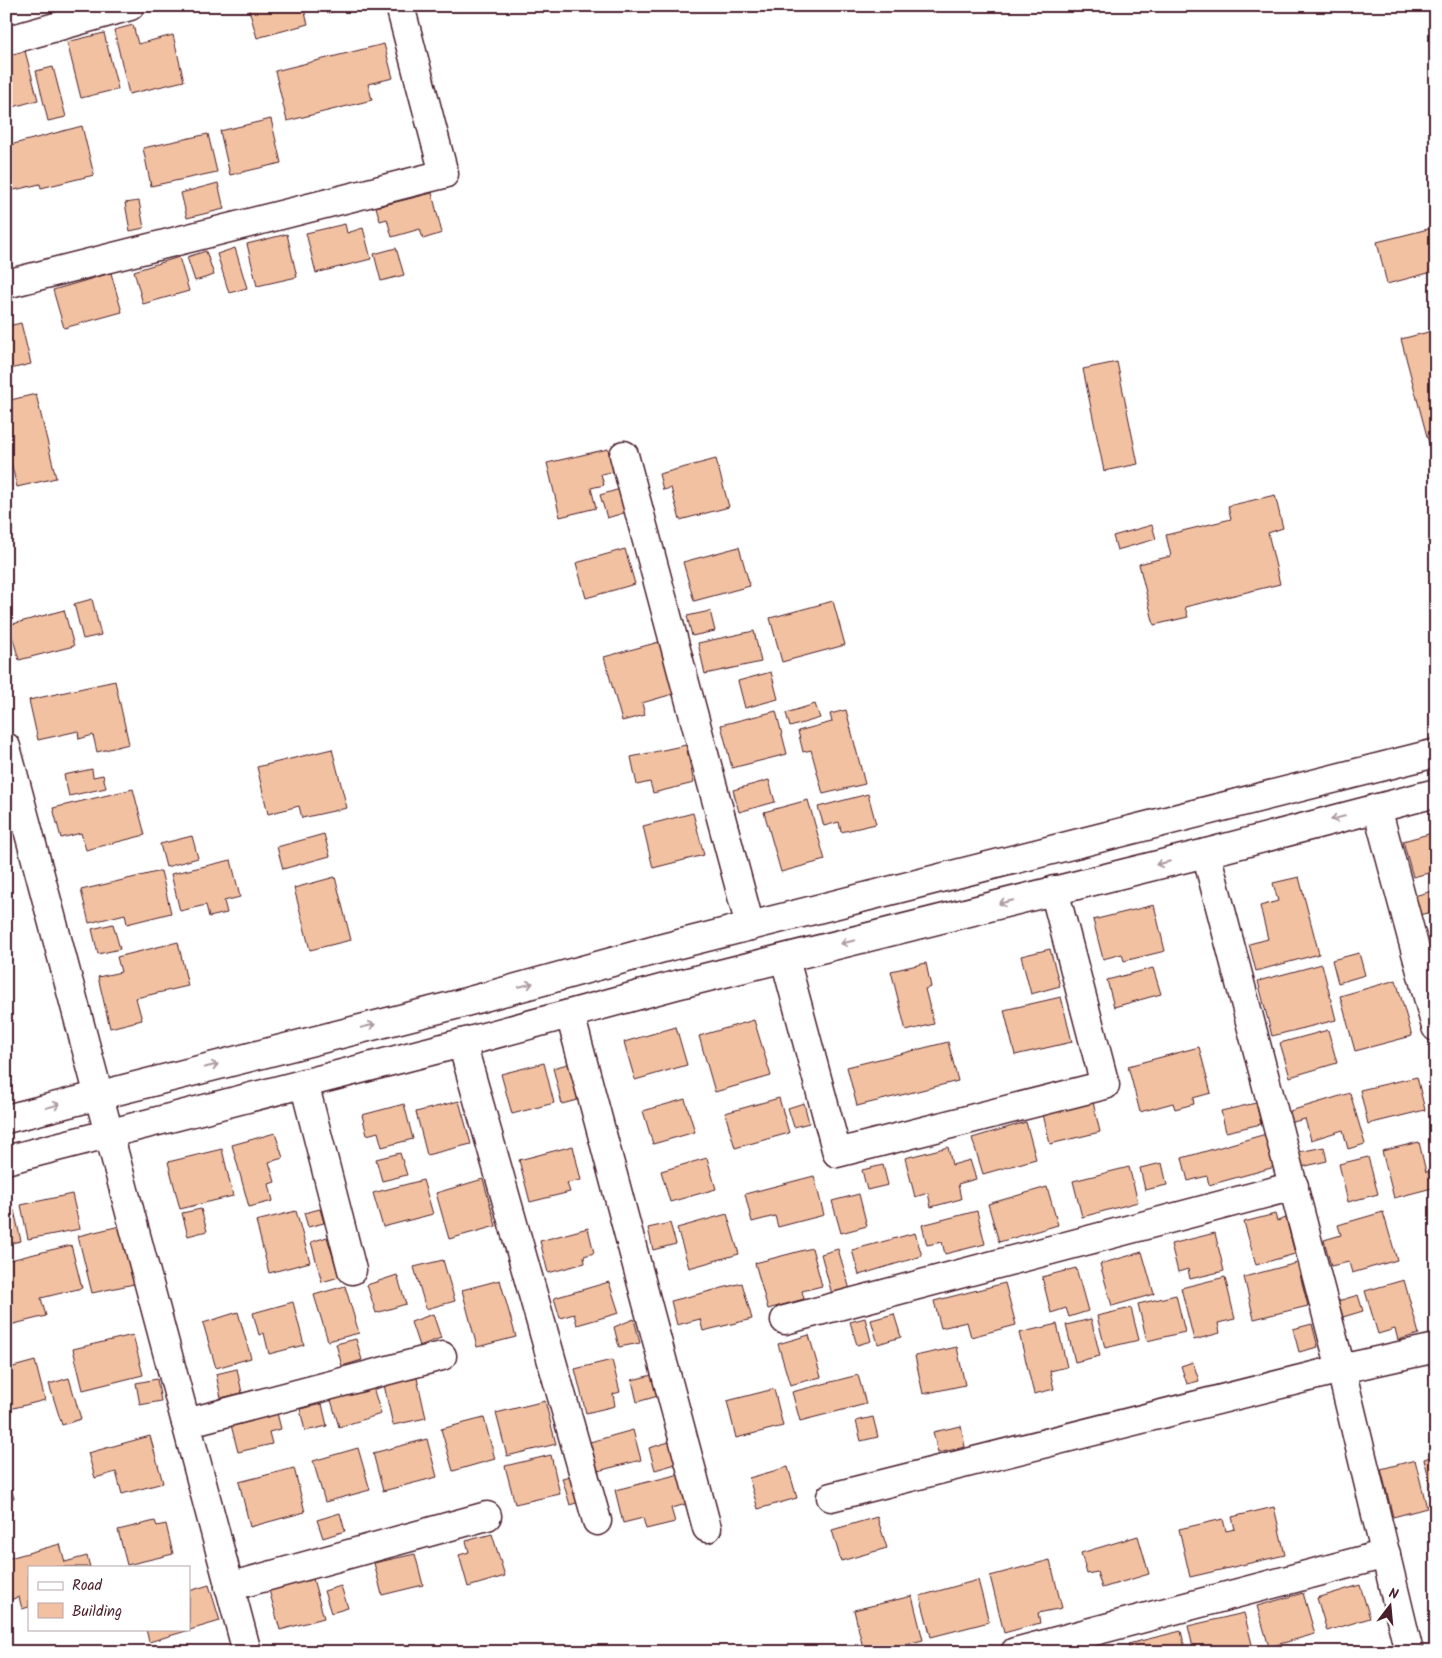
<svg xmlns="http://www.w3.org/2000/svg" width="1442" height="1658" viewBox="0 0 1442 1658" font-family="Kalam,sans-serif">
<rect width="100%" height="100%" fill="#fff"/>
<filter id="ink" filterUnits="userSpaceOnUse"><feTurbulence type="fractalNoise" baseFrequency=".02" numOctaves="2"/><feDisplacementMap in="SourceGraphic" scale="10" xChannelSelector="R" yChannelSelector="G"/><feConvolveMatrix kernelMatrix="1 2 1 2 8 2 1 2 1" color-interpolation-filters="sRGB"/></filter>
<g filter="url(#ink)">
<!-- building -->
<g fill="#f1c1a1" stroke="#4a1f2b">
<path d="M248 6H303L308 24 257 38Z"/>
<path d="M326 6H353L328 13Z"/>
<path d="M133 25 138 44 173 35 184 81 129 94 114 30Z"/>
<path d="M104 33 118 89 81 98 67 42Z"/>
<path d="M384 44 393 78 368 84 372 100 287 121 275 71Z"/>
<path d="M25 51 38 100 6 109V55Z"/>
<path d="M53 67 66 117 48 121 36 71Z"/>
<path d="M271 119 281 163 230 175 220 131Z"/>
<path d="M82 126 94 175 41 188 40 184 6 192V146Z"/>
<path d="M208 134 217 172 151 186 143 148Z"/>
<path d="M218 183 224 209 187 218 181 193Z"/>
<path d="M432 193 442 233 423 239 420 229 392 237 387 219 380 221 376 207Z"/>
<path d="M139 201 144 228 130 231 125 203Z"/>
<path d="M345 224 347 233 363 228 371 259 316 273 306 233Z"/>
<path d="M1436 227V271L1387 284 1377 242Z"/>
<path d="M287 234 297 277 257 286 247 244Z"/>
<path d="M235 248 247 288 229 293 217 254Z"/>
<path d="M396 248 404 275 381 281 374 254Z"/>
<path d="M206 251 214 275 195 281 187 257Z"/>
<path d="M179 257 189 291 143 304 134 271Z"/>
<path d="M111 273 122 312 64 328 53 290Z"/>
<path d="M6 319 8 326 21 323 31 364 6 370Z"/>
<path d="M1436 330V470L1401 339Z"/>
<path d="M1117 362 1138 464 1104 471 1083 369Z"/>
<path d="M36 394 56 478 17 487 6 442V401Z"/>
<path d="M608 449 613 472 601 474 604 485 591 488 596 508 560 517 547 463Z"/>
<path d="M716 459 729 507 680 520 671 488 663 490 659 474Z"/>
<path d="M620 489 627 512 607 518 600 495Z"/>
<path d="M1275 495 1283 528 1268 533 1280 584 1185 607 1188 617 1154 625 1139 564 1171 556 1166 535 1231 519 1228 506Z"/>
<path d="M1152 525 1156 539 1117 550 1113 536Z"/>
<path d="M739 547 750 586 694 601 683 562Z"/>
<path d="M625 549 635 584 586 598 576 563Z"/>
<path d="M92 599 101 635 83 639 74 604Z"/>
<path d="M833 601 845 645 782 662 770 618Z"/>
<path d="M64 610 74 646 19 660 9 625Z"/>
<path d="M710 611 715 631 692 636 687 616Z"/>
<path d="M754 631 761 662 705 674 698 643Z"/>
<path d="M659 642 673 694 642 703 645 715 622 721 604 657Z"/>
<path d="M771 672 778 699 745 708 738 681Z"/>
<path d="M115 681 129 744 97 752 93 735 79 739 78 731 38 740 29 700Z"/>
<path d="M815 704 820 718 790 727 786 713Z"/>
<path d="M846 710 865 784 823 794 811 750 803 752 798 731 832 722 830 714Z"/>
<path d="M776 711 787 754 732 768 721 725Z"/>
<path d="M686 745 694 783 653 793 650 782 637 785 631 757Z"/>
<path d="M332 749 347 808 302 818 299 806 268 814 257 767Z"/>
<path d="M92 769 93 777 103 775 106 788 69 796 64 775Z"/>
<path d="M769 780 775 802 739 812 733 790Z"/>
<path d="M133 789 145 835 86 850 81 833 61 838 53 808Z"/>
<path d="M868 794 876 824 841 832 839 822 824 826 818 807Z"/>
<path d="M808 800 825 860 781 872 764 812Z"/>
<path d="M693 813 704 855 653 868 643 826Z"/>
<path d="M1436 832V871L1413 877 1403 841Z"/>
<path d="M324 834 330 856 283 869 277 847Z"/>
<path d="M192 836 198 858 166 867 160 844Z"/>
<path d="M231 860 240 897 224 901 227 913 209 917 206 905 180 911 171 874Z"/>
<path d="M161 871 171 913 127 924 125 914 89 923 81 890Z"/>
<path d="M335 877 351 940 310 950 294 888Z"/>
<path d="M1299 877 1319 954 1256 971 1249 944 1268 939 1260 906 1278 901 1273 883Z"/>
<path d="M1436 890V911L1419 915 1414 896Z"/>
<path d="M1154 905 1165 951 1124 961 1122 954 1103 959 1093 920Z"/>
<path d="M113 924 120 949 98 954 92 929Z"/>
<path d="M178 942 188 986 136 998 142 1020 110 1028 98 977 121 972 117 957Z"/>
<path d="M1050 949 1060 986 1031 994 1021 956Z"/>
<path d="M1359 953 1365 975 1338 983 1332 960Z"/>
<path d="M926 963 931 987 925 989 934 1024 906 1031 891 971Z"/>
<path d="M1322 964 1336 1020 1272 1036 1258 981Z"/>
<path d="M1153 968 1161 994 1114 1007 1107 980Z"/>
<path d="M1396 980 1412 1036 1355 1051 1340 996Z"/>
<path d="M1061 997 1072 1042 1015 1055 1004 1010Z"/>
<path d="M754 1020 771 1076 715 1092 699 1036Z"/>
<path d="M676 1027 687 1065 635 1080 624 1042Z"/>
<path d="M1328 1030 1337 1063 1290 1077 1280 1043Z"/>
<path d="M948 1042 958 1081 857 1106 847 1067Z"/>
<path d="M1199 1047 1211 1093 1193 1098 1194 1104 1175 1109 1173 1103 1140 1112 1128 1066Z"/>
<path d="M544 1063 554 1103 512 1114 501 1074Z"/>
<path d="M571 1063 581 1099 562 1104 553 1068Z"/>
<path d="M1417 1077 1425 1110 1368 1124 1360 1090Z"/>
<path d="M1350 1093 1365 1144 1348 1149 1343 1130 1311 1140 1305 1119 1293 1122 1290 1111Z"/>
<path d="M779 1098 789 1133 735 1148 725 1113Z"/>
<path d="M685 1099 695 1132 653 1144 643 1111Z"/>
<path d="M459 1101 471 1144 427 1155 416 1112Z"/>
<path d="M1093 1102 1100 1132 1050 1144 1043 1114Z"/>
<path d="M804 1103 809 1123 794 1127 788 1108Z"/>
<path d="M1256 1103 1261 1124 1226 1132 1221 1111Z"/>
<path d="M404 1104 413 1139 382 1147 378 1132 367 1135 362 1115Z"/>
<path d="M1026 1122 1036 1159 983 1174 972 1138Z"/>
<path d="M275 1133 283 1158 269 1162 275 1182 269 1184 273 1201 249 1207 232 1145Z"/>
<path d="M1266 1134 1275 1167 1209 1185 1207 1176 1188 1181 1182 1158Z"/>
<path d="M1419 1142 1426 1172 1436 1170V1187L1394 1198 1382 1151Z"/>
<path d="M573 1146 581 1180 567 1183 570 1192 530 1202 519 1160Z"/>
<path d="M948 1147 952 1165 970 1160 976 1179 958 1184 961 1199 931 1207 928 1193 915 1197 905 1158Z"/>
<path d="M1324 1147 1327 1161 1302 1167 1299 1152Z"/>
<path d="M222 1149 233 1196 180 1209 168 1162Z"/>
<path d="M400 1153 407 1175 382 1181 376 1159Z"/>
<path d="M1368 1157 1378 1194 1348 1202 1339 1164Z"/>
<path d="M707 1158 716 1189 670 1202 661 1171Z"/>
<path d="M1162 1163 1167 1185 1145 1190 1140 1168Z"/>
<path d="M883 1165 888 1185 867 1190 862 1170Z"/>
<path d="M1129 1167 1138 1202 1082 1217 1073 1181Z"/>
<path d="M814 1176 824 1215 778 1227 775 1216 752 1222 745 1194Z"/>
<path d="M483 1179 496 1226 449 1239 436 1193Z"/>
<path d="M423 1180 433 1214 383 1227 373 1193Z"/>
<path d="M1047 1187 1058 1225 999 1242 988 1204Z"/>
<path d="M72 1194 80 1229 28 1239 21 1205Z"/>
<path d="M859 1194 867 1226 841 1233 832 1201Z"/>
<path d="M201 1209 207 1231 188 1236 182 1213Z"/>
<path d="M320 1209 324 1223 308 1227 304 1213Z"/>
<path d="M14 1210 21 1241 6 1244V1212Z"/>
<path d="M296 1211 310 1262 269 1273 256 1221Z"/>
<path d="M977 1211 985 1244 945 1254 942 1242 927 1245 922 1225Z"/>
<path d="M1383 1212 1397 1260 1352 1273 1349 1262 1331 1266 1324 1240 1341 1235 1338 1225Z"/>
<path d="M727 1214 739 1254 689 1268 677 1228Z"/>
<path d="M1275 1214 1277 1221 1286 1218 1295 1254 1256 1265 1244 1222Z"/>
<path d="M670 1223 676 1244 653 1250 648 1228Z"/>
<path d="M120 1226 134 1284 92 1293 78 1236Z"/>
<path d="M588 1228 594 1253 584 1256 585 1263 548 1273 540 1241Z"/>
<path d="M915 1233 922 1256 859 1275 852 1250Z"/>
<path d="M1215 1233 1224 1271 1190 1279 1188 1269 1178 1272 1171 1244Z"/>
<path d="M327 1237 339 1277 322 1282 311 1242Z"/>
<path d="M71 1245 82 1288 41 1298 46 1316 6 1326V1261Z"/>
<path d="M812 1248 822 1286 802 1291 804 1299 768 1309 755 1263Z"/>
<path d="M838 1249 851 1293 833 1298 821 1254Z"/>
<path d="M1142 1252 1154 1294 1112 1306 1100 1264Z"/>
<path d="M443 1260 455 1301 426 1309 414 1267Z"/>
<path d="M1297 1263 1308 1306 1254 1319 1244 1277Z"/>
<path d="M1076 1268 1088 1311 1069 1317 1066 1308 1051 1313 1042 1277Z"/>
<path d="M397 1275 406 1304 376 1313 367 1285Z"/>
<path d="M1225 1277 1235 1319 1218 1323 1220 1333 1194 1340 1181 1288Z"/>
<path d="M500 1280 516 1337 477 1347 462 1290Z"/>
<path d="M1404 1280 1419 1334 1398 1340 1395 1329 1378 1334 1365 1291Z"/>
<path d="M609 1282 619 1313 577 1325 574 1314 560 1318 554 1298Z"/>
<path d="M742 1283 752 1319 703 1331 700 1319 677 1325 671 1301Z"/>
<path d="M1005 1283 1016 1325 971 1337 967 1322 941 1328 934 1301Z"/>
<path d="M345 1286 359 1333 328 1341 314 1295Z"/>
<path d="M1176 1295 1185 1332 1147 1341 1138 1304Z"/>
<path d="M1358 1295 1363 1311 1343 1317 1338 1301Z"/>
<path d="M293 1302 304 1345 269 1354 264 1333 259 1335 253 1313Z"/>
<path d="M1131 1308 1139 1340 1105 1348 1097 1316Z"/>
<path d="M238 1312 251 1358 216 1368 203 1323Z"/>
<path d="M433 1314 441 1338 419 1346 411 1322Z"/>
<path d="M894 1314 901 1337 878 1344 871 1320Z"/>
<path d="M865 1318 871 1341 857 1345 850 1322Z"/>
<path d="M634 1319 640 1343 619 1347 614 1327Z"/>
<path d="M1091 1319 1100 1356 1075 1362 1066 1325Z"/>
<path d="M1057 1324 1067 1367 1050 1371 1054 1389 1034 1394 1019 1333Z"/>
<path d="M1312 1324 1318 1347 1299 1352 1293 1329Z"/>
<path d="M133 1335 143 1375 83 1390 73 1349Z"/>
<path d="M809 1335 821 1377 790 1385 778 1344Z"/>
<path d="M356 1339 362 1360 342 1366 336 1344Z"/>
<path d="M957 1347 965 1385 923 1394 915 1356Z"/>
<path d="M612 1360 620 1392 613 1394 615 1406 586 1413 575 1369Z"/>
<path d="M35 1361 45 1400 6 1410V1369Z"/>
<path d="M1193 1362 1199 1381 1187 1384 1181 1366Z"/>
<path d="M237 1369 242 1393 221 1398 216 1374Z"/>
<path d="M652 1375 658 1396 637 1402 632 1380Z"/>
<path d="M858 1375 866 1404 800 1421 792 1392Z"/>
<path d="M69 1378 81 1419 62 1425 49 1384Z"/>
<path d="M417 1378 426 1418 393 1425 384 1385Z"/>
<path d="M157 1379 161 1401 140 1405 136 1383Z"/>
<path d="M373 1387 381 1414 339 1427 331 1400Z"/>
<path d="M774 1389 783 1426 736 1438 727 1401Z"/>
<path d="M545 1401 556 1444 507 1456 496 1413Z"/>
<path d="M322 1404 327 1426 305 1431 300 1409Z"/>
<path d="M277 1413 281 1429 269 1432 272 1444 238 1452 231 1425Z"/>
<path d="M873 1417 878 1437 861 1441 856 1421Z"/>
<path d="M484 1418 495 1459 453 1471 441 1429Z"/>
<path d="M961 1426 965 1447 938 1453 933 1432Z"/>
<path d="M633 1430 641 1460 598 1471 590 1442Z"/>
<path d="M150 1436 163 1483 122 1494 116 1472 95 1478 88 1453Z"/>
<path d="M427 1439 437 1477 383 1491 373 1453Z"/>
<path d="M669 1442 676 1464 655 1470 649 1448Z"/>
<path d="M358 1448 370 1490 325 1502 313 1461Z"/>
<path d="M551 1455 560 1494 515 1504 505 1466Z"/>
<path d="M1436 1455V1504L1424 1459Z"/>
<path d="M1415 1460 1427 1508 1393 1517 1381 1469Z"/>
<path d="M788 1467 797 1498 758 1509 749 1478Z"/>
<path d="M294 1468 305 1512 250 1527 239 1482Z"/>
<path d="M6 1472 14 1498 7 1500 12 1515 6 1517Z"/>
<path d="M680 1474 687 1504 671 1508 675 1522 646 1529 643 1518 623 1523 615 1490Z"/>
<path d="M574 1475 582 1501 570 1505 562 1478Z"/>
<path d="M1274 1507 1285 1555 1190 1577 1179 1529 1223 1519 1226 1531 1235 1529 1232 1517Z"/>
<path d="M340 1513 345 1531 323 1538 317 1520Z"/>
<path d="M877 1517 887 1548 841 1561 832 1530Z"/>
<path d="M155 1521 157 1526 166 1524 173 1554 127 1565 118 1530Z"/>
<path d="M492 1534 505 1576 468 1587 459 1555 469 1552 466 1541Z"/>
<path d="M1138 1536 1149 1574 1102 1588 1097 1572 1087 1574 1081 1553Z"/>
<path d="M60 1544 65 1562 87 1556 90 1567H29V1607L22 1609 19 1597 6 1601V1559Z"/>
<path d="M415 1554 423 1585 382 1595 374 1563Z"/>
<path d="M1050 1560 1062 1608 1038 1613 1040 1623 1004 1633 990 1576Z"/>
<path d="M313 1579 324 1618 280 1630 269 1590Z"/>
<path d="M978 1580 989 1622 931 1637 920 1596Z"/>
<path d="M209 1585 220 1621 149 1642 146 1629H189V1591Z"/>
<path d="M1360 1585 1370 1618 1327 1631 1317 1598Z"/>
<path d="M341 1586 348 1608 331 1613 324 1591Z"/>
<path d="M1303 1593 1315 1634 1269 1647 1257 1606Z"/>
<path d="M912 1596 923 1640 874 1652H864L854 1610Z"/>
<path d="M1244 1613 1254 1652H1194L1188 1626Z"/>
<path d="M1181 1631 1186 1652H1130L1128 1644Z"/>
<path d="M1356 1645 1358 1652H1335V1651Z"/>
</g>
<g fill="none" stroke-linecap="round" stroke-linejoin="round">
<!-- minor casing -->
<g stroke="#4a1f2b" stroke-width="31">
<g id="minor">
<path d="M6 41 130 6"/>
<path d="M6 284 444 174 400 6"/>
<path d="M624 455 750 926"/>
<path d="M1377 808 1436 1027"/>
<path d="M1206 853 1341 1369 1409 1652"/>
<path d="M785 959 837 1153 1105 1085 1054 890"/>
<path d="M570 1014 707 1528"/>
<path d="M462 1043 597 1521"/>
<path d="M304 1083 352 1270"/>
<path d="M785 1320 1294 1186"/>
<path d="M186 1423 442 1356"/>
<path d="M831 1497 1341 1369 1436 1348"/>
<path d="M229 1587 487 1516"/>
<path d="M1015 1652 1386 1554"/>
</g>
</g>
<!-- tertiary casing -->
<g stroke="#4a1f2b" stroke-width="31">
<g id="tertiary">
<path d="M6 747 247 1652"/>
<path d="M6 1119 455 1005 663 948 1436 753"/>
<path d="M6 1160 462 1043 676 985 1206 853 1436 793"/>
</g>
</g>
<!-- minor -->
<use href="#minor" stroke="#fff" stroke-width="28"/>
<!-- tertiary -->
<use href="#tertiary" stroke="#fff" stroke-width="28"/>
</g>
<!-- one-way arrows -->
<defs><path id="oneway-shaft" d="M-6 0H5M1.5-3L5.5 0L1.5 3" fill="none" stroke-width="1.6" stroke-linecap="round" stroke-linejoin="round" transform="scale(1.25)"/></defs>
<g stroke="#ae9aa0">
<use href="#oneway-shaft" transform="translate(1338 818) rotate(165)"/>
<use href="#oneway-shaft" transform="translate(1163 863) rotate(166)"/>
<use href="#oneway-shaft" transform="translate(1006 902) rotate(166)"/>
<use href="#oneway-shaft" transform="translate(848 942) rotate(166)"/>
<use href="#oneway-shaft" transform="translate(526 985) rotate(-15)"/>
<use href="#oneway-shaft" transform="translate(368 1026) rotate(-14)"/>
<use href="#oneway-shaft" transform="translate(211 1066) rotate(-14)"/>
<use href="#oneway-shaft" transform="translate(53 1106) rotate(-15)"/>
</g>
</g>
<!-- margin -->
<rect width="1442" height="1658" fill="none" stroke="#fff" stroke-width="25"/>
<rect x="12" y="12" width="1417" height="1633" fill="none" stroke="#4a1f2b" stroke-width="2" filter="url(#ink)"/>
<!-- legend -->
<rect x="28" y="1566" width="162" height="65" fill="#ffffff" stroke="#b7a5aa"/>
<rect x="38" y="1582" width="25" height="8" fill="#ffffff" stroke="#b7a5aa"/>
<text x="72" y="1590" font-size="15" fill="#4a1f2b">Road</text>
<rect x="38" y="1603" width="25" height="15" fill="#f1c1a1" stroke="#b7a5aa"/>
<text x="72" y="1616" font-size="15" fill="#4a1f2b">Building</text>
<!-- north arrow -->
<g transform="translate(1390 1606) rotate(16)" stroke="#ffffff" stroke-width="4" paint-order="stroke">
<path d="M0-4L9 19L0 12L-9 19Z" fill="#4a1f2b"/>
<text y="-8" font-size="14" font-weight="bold" text-anchor="middle" fill="#4a1f2b">N</text>
</g>
</svg>
